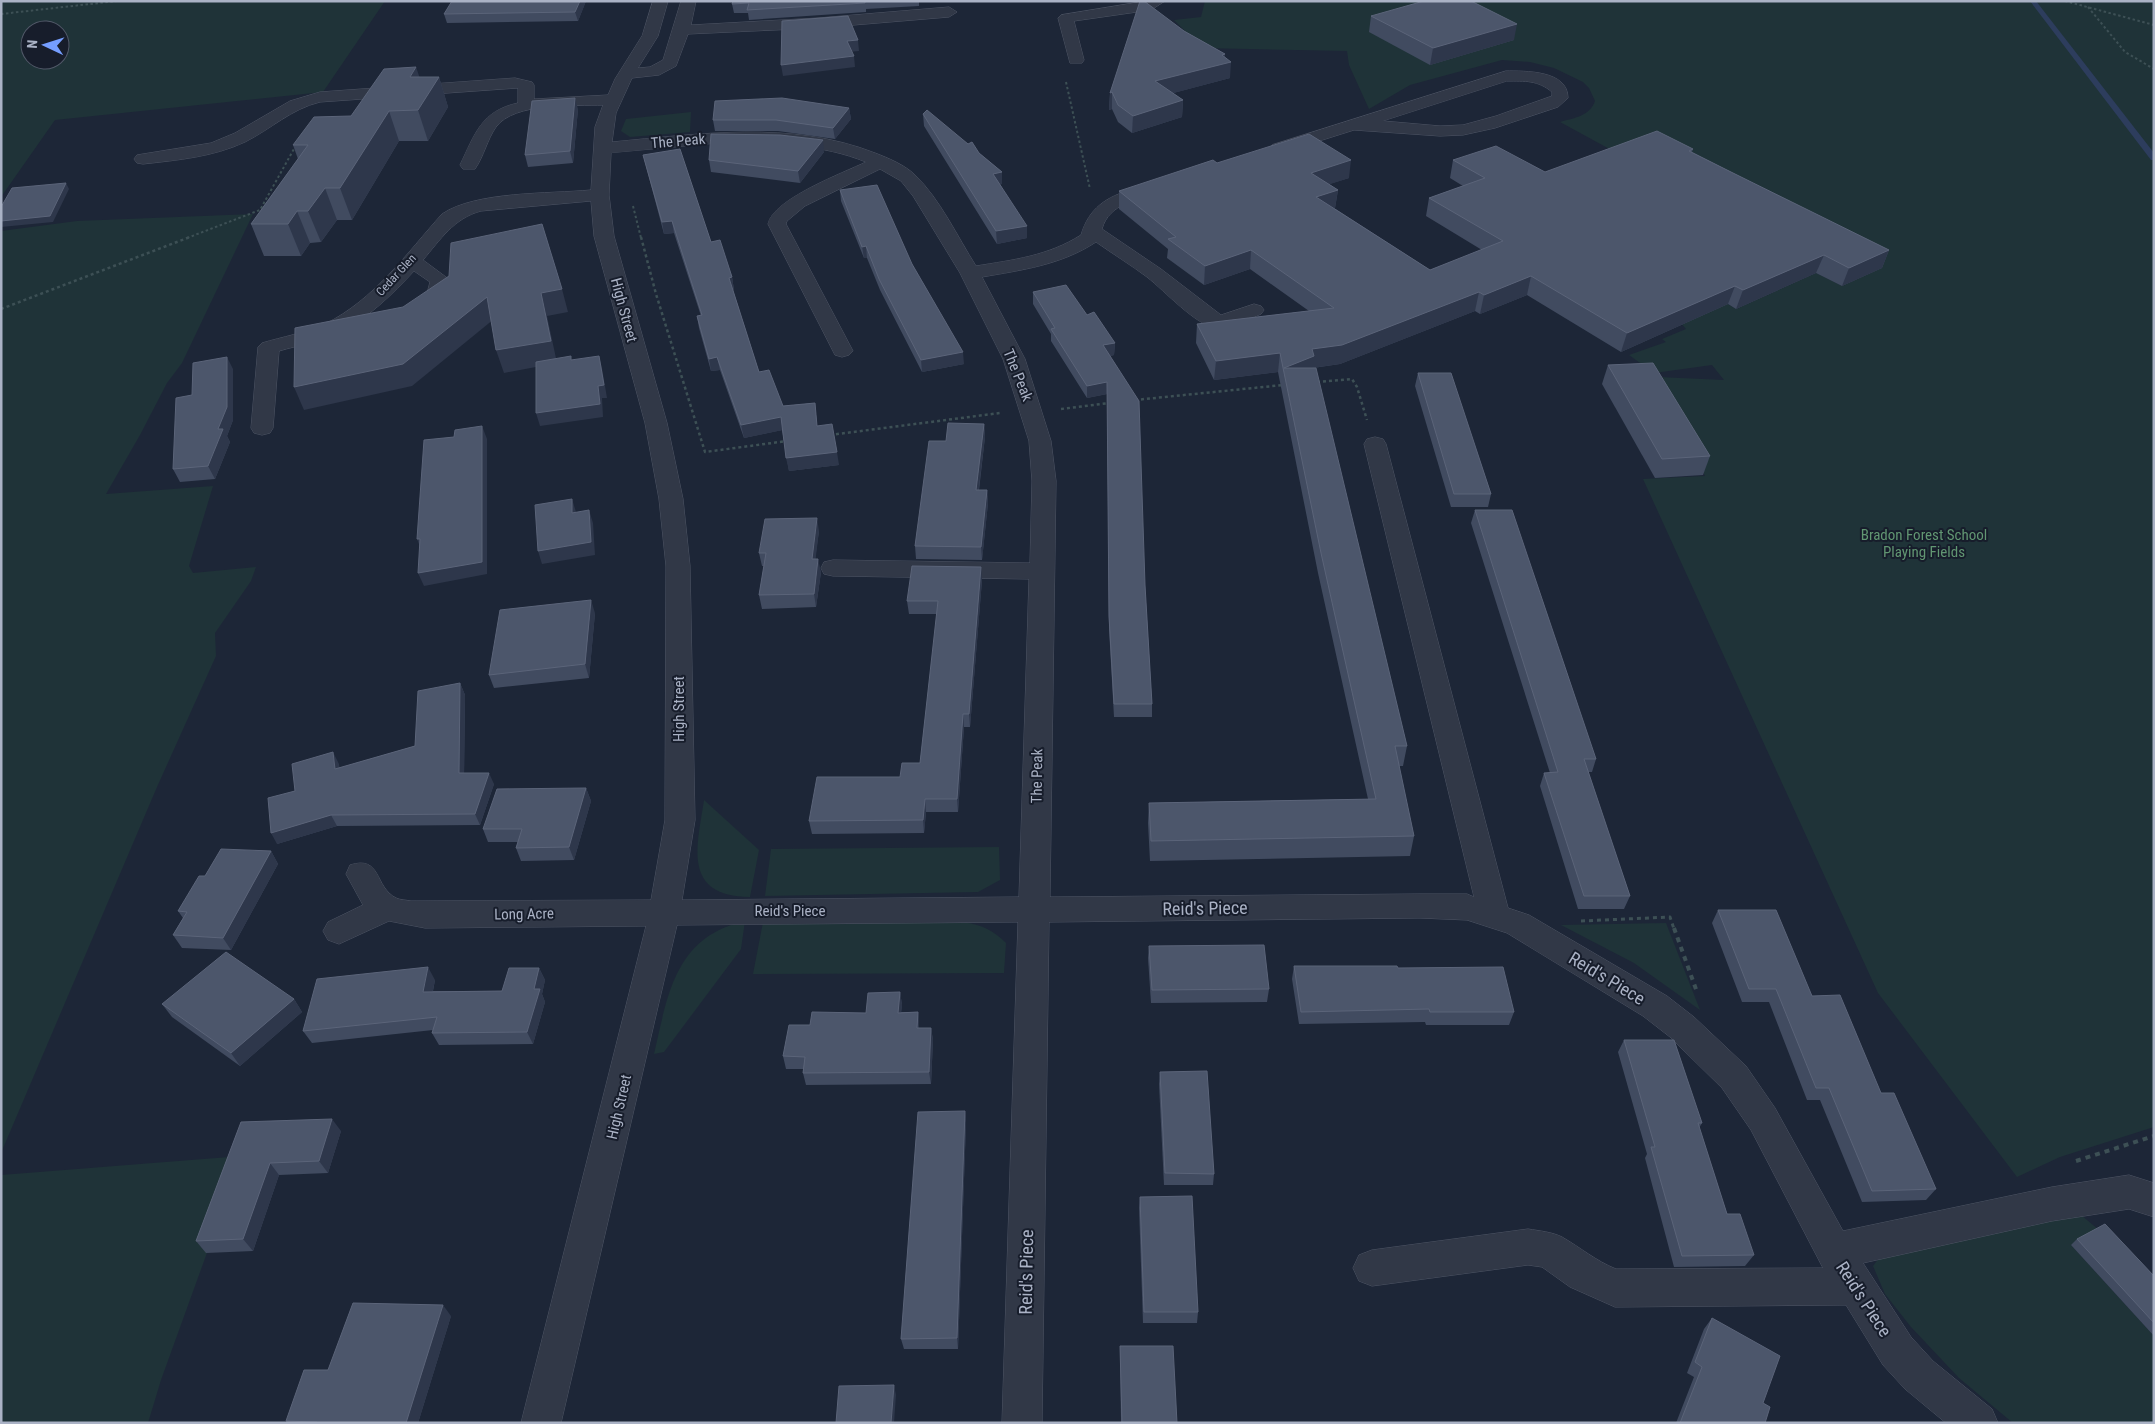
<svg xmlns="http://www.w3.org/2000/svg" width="2155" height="1424" viewBox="0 0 2155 1424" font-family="'Roboto Condensed',sans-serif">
<rect width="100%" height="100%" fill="#1d2637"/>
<!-- green -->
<g fill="#1f3338" fill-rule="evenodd">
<path d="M1 1H385L323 92 55 120 1 197ZM30 30H60V60H30Z"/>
<path d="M1205 1H2154V1127L2060 1157 2017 1177 1878 993 1643 479 1705 476 1658 377 1724 380 1712 365 1654 373 1629 355 1666 342 1662 339 1686 329 1681 323 1726 303 1736 309 1816 273 1842 286 1881 268 1626 158 1560 122C1574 118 1590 116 1595 101L1589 88 1583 82 1554 68 1530 62 1502 60 1410 85 1369 109 1349 65 1347 51 1202 48 1174 20 1201 17Z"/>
<path d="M691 112 690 132 630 137 621 131 626 119Z"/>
<path d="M253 214 182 363 167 383 140 435 106 494 213 486 189 566 193 573 256 567 251 581 215 633 216 656 157 787 1 1153V231L77 221Z"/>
<path d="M704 800 759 850 750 897C682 896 697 847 704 800Z"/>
<path d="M999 847 1000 880 978 892 765 896 771 849Z"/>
<path d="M745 921 741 949 664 1052 654 1054C668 994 675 937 745 921Z"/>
<path d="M763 922H963C982 925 993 930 1006 943L1004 973 753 974Z"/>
<path d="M1666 923 1700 1010 1634 963 1561 925Z"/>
<path d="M242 1156 161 1380 148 1423H1V1175Z"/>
<path d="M2064 1214 2081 1215 2099 1230 2071 1245 2154 1336V1423H2013L1959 1378 1911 1327 1885 1294 1873 1266 1882 1254Z"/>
</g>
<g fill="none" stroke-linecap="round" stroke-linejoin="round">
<!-- stream -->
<path fill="#2d3d5d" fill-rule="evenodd" d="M2030 1H2036L2154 153V160H2151Z"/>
<!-- minor casing -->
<g stroke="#4e5565" stroke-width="1">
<g id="minor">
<path d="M653 1H668L658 36 638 68 650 67 663 60 681 1H696L691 25 818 18 949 7 957 12 949 17 818 28 688 34 676 66 659 75 632 78 616 113 612 142C699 134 791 120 875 153 888 158 905 165 915 175 940 199 957 236 976 266 1013 260 1048 256 1081 235 1089 208 1106 197 1133 189 1142 187 1150 183 1159 185L1162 189 1159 193C1138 200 1109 203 1102 229L1161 269 1221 315 1254 304 1261 306 1264 310 1261 314C1249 319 1231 330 1218 329 1195 325 1165 291 1147 277 1131 265 1113 254 1096 242 1061 265 1022 270 982 277L1025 359 1051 441 1056 481 1050 897 1420 894H1467L1474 897 1364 444 1367 439 1375 437 1383 439 1386 444 1508 908 1529 915 1667 996 1694 1017 1746 1066 1775 1108 1843 1231 2052 1187 2129 1175 2154 1183V1217L2129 1209 2052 1221 1863 1263 1911 1337 1933 1361 1992 1409 1998 1423H1946L1905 1389 1883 1365 1846 1305 1615 1307 1570 1287 1542 1267 1528 1265 1372 1286 1359 1281 1353 1268 1359 1255 1372 1250 1528 1229C1540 1231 1552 1232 1562 1237 1581 1248 1596 1261 1616 1269L1823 1268 1751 1130 1722 1088 1670 1037 1643 1016 1507 933 1467 920 1420 918 1049 922 1042 1423H1002L1018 922 677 925 561 1423H521L646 926 425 928 389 921 339 944 328 940 323 931 328 922 363 905 346 874 350 865C382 855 374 887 396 898 400 900 406 900 411 901L651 900 665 820 666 566 659 499 645 423 594 236 591 201 481 211C454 218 440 240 423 260L450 280C449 299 436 321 415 315L412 311 426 297 430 282 414 271C392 295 368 318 339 333 320 342 299 345 279 351L273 428 270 433 262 435 254 433 251 428 258 347 262 343C282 337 305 333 325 324 374 300 407 253 442 214 476 191 549 194 591 190L595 127 603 105C575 106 514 102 496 127 487 140 484 156 475 169H463L460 165C475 134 481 111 518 103V88L320 102C291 109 271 129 245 142 213 157 178 160 143 164L137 163 134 159 137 155 143 154 211 143 235 133 290 101 320 92 515 78 532 82 534 85V99L608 95 615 79 642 36ZM729 142C776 144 822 144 866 162 843 173 773 199 768 224L835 355 842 357 849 355 853 351 786 224 787 221 805 206 880 169 901 181 913 196 960 273 1003 359 1029 441 1032 481 1030 563 833 560 824 562 821 568 824 574 833 576 1029 579 1019 897 682 900 695 820 690 566 683 499 667 423 614 236 609 195 611 153Z"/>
<path d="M1146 1H1165L1151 10 1074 21 1084 60 1082 63H1070L1058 18 1061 15Z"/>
<path d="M1506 71C1525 71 1568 70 1568 98L1558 107 1495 128 1463 135 1440 136 1354 130 1278 154 1272 153 1269 149 1272 145ZM1507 81C1525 81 1538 80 1552 92V96L1496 116 1463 125 1440 126 1383 121Z"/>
</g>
</g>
<!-- path-far3 -->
<g stroke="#3d5055" stroke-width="2" stroke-dasharray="2.5 2.5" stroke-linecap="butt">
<path d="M2065 1 2154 25"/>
<path d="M2088 7 2125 52 2154 69"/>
<path d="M1 14 117 1"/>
<path d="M1066 82 1090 189"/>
<path d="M633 206 641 238"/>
<path d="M187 238 260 210 295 147"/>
</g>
<!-- path-far2 -->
<g stroke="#3d5055" stroke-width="2.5" stroke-dasharray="3 3" stroke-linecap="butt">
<path d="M641 237 656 294 705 452 787 441"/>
<path d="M1 309 190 237"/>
<path d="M1317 382 1352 379 1357 387 1367 420"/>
<path d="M1135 400 1283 385"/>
<path d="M1061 409 1109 403"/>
<path d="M830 435 1000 413"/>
</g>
<!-- path-far1 -->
<path stroke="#3d5055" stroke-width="3" stroke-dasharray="4 4" stroke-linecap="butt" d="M1581 921 1670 917 1674 929"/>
<!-- path -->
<g stroke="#3d5055" stroke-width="4" stroke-dasharray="5 5" stroke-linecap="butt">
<path d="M1674 928 1697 992"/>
<path d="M2076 1161 2154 1136"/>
</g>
<!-- minor -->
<use href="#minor" fill="#313847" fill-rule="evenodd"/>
</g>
<!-- wall -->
<g fill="#414b60">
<path d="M586 1 578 21 447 23 444 14Z"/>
<path d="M733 1H919V6L866 9V12L749 20 748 13H734L732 4Z"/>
<path d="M1371 16 1514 40 1430 65 1369 32Z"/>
<path d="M1184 31 1225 54V57L1230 78 1173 93 1183 100 1182 117 1132 133 1118 122 1112 109 1109 110 1110 93Z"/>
<path d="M420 77H439L448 107 428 141H399L352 220H337L321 242 310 243 301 256H264L251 224 298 159 293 145 351 116Z"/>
<path d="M849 108 851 119 835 139 778 131H715L713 120Z"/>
<path d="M578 109 573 163 528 167 525 155Z"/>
<path d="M923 114 979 153 1002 172V184H1000L1027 238 997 244 924 126Z"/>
<path d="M1693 149 1692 152 1733 173 1889 250 1882 268 1842 286 1816 273 1736 309 1728 304 1621 352 1527 295 1480 314 1475 311 1340 364 1313 368 1407 746 1403 766H1399L1414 836 1410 856 1150 861 1148 823 1149 803 1368 799 1318 573 1278 372 1214 380 1196 343 1197 324 1309 311 1250 269 1204 285 1167 258 1168 249 1119 209V191L1217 163 1349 178 1329 184 1338 190 1335 208H1334L1430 270 1482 250 1426 216 1429 198 1463 186 1450 178 1453 160 1545 172Z"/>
<path d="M824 152 800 183 711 172 709 160Z"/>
<path d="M643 155 711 242 732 277 734 290H733L759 372 783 406 815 403 817 426 839 465 789 471 782 430 744 438 720 370 711 371 699 328 697 316H701L674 233 664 234Z"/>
<path d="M840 190 912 264 964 364 922 372 880 290 867 258H864L841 201Z"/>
<path d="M1033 292 1087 315 1115 343 1114 355 1110 356 1145 585 1152 704V717H1114L1109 629 1107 394 1087 398 1051 341V334L1033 304Z"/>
<path d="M1608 365 1710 456 1703 475 1655 478 1602 384Z"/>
<path d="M233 369V420L227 436 230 442 215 479 180 482 173 469 192 395Z"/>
<path d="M1418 373 1491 494 1488 507H1451L1415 386Z"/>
<path d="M984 424 985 437 979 490H987L988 503 982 560 916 559 915 546 946 441Z"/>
<path d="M1475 510 1596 759 1592 772H1588L1630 896 1624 909H1578L1540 786 1544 773H1550L1471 523Z"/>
<path d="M819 531 815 559 821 572 816 607 762 609 759 595 764 566H762L759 553Z"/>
<path d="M982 580 970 727H964L958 812H926L924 833 812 834 809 821 900 777 920 763 937 614H909L907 601Z"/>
<path d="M595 613 589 678 494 688 489 675Z"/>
<path d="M460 683 465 695 464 773 494 784 480 825 337 826 277 844 295 791 339 764V768L415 746Z"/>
<path d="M586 788 591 801 574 860 521 861 516 848 518 842H488L483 829Z"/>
<path d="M271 851 278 864 231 950 182 948 173 935 183 918 178 911Z"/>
<path d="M1718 910 1812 996 1881 1093 1936 1189 1926 1200 1862 1202 1820 1100H1807L1769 1002H1742L1712 923Z"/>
<path d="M1149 946 1269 989 1267 1002 1151 1003 1148 958Z"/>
<path d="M1294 966 1398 968 1514 1012 1509 1025H1426L1425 1022 1299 1024 1292 979Z"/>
<path d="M539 968 545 980 542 994 545 1002 533 1044 439 1045 432 1033 433 1030 312 1043 303 1031 435 980 433 991H502Z"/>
<path d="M900 992 902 1005 901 1012H918L919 1028H931L933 1040 931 1084 806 1085 803 1073V1069H786L783 1056 810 1025 866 1013Z"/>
<path d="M294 999 302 1012 240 1066 172 1017 162 1004Z"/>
<path d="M1624 1040 1702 1123 1699 1128 1727 1214 1754 1255 1745 1266 1674 1267 1645 1158 1647 1154 1618 1052Z"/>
<path d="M1160 1072 1214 1174 1213 1185H1164L1159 1084Z"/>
<path d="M965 1111 966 1123 958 1349H904L901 1339Z"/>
<path d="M241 1122 341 1131 328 1173 279 1175 253 1251 206 1253 196 1241Z"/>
<path d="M1140 1197 1198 1312 1197 1323H1143L1139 1208Z"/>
<path d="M2077 1239 2154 1276V1336L2071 1245Z"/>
<path d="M451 1316 418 1423H287L286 1421 328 1370Z"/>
<path d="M1712 1318 1763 1403 1765 1423H1676L1694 1377 1687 1373 1704 1329Z"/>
<path d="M1120 1346 1177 1423H1121L1120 1357Z"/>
</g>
<!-- shaded-wall -->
<g fill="#2e374b">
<path d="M580 1H586L578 21 575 12Z"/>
<path d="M1517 24 1514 40 1430 65 1433 48Z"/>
<path d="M858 40 859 51 848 52 847 41Z"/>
<path d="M1225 54V63L1231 62 1230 78 1155 98V81Z"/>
<path d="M854 56 855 67 783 76 781 65Z"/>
<path d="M416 67 426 96 410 77Z"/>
<path d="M439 77 448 107 428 141 418 110Z"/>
<path d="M1112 92V109L1109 110 1110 93Z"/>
<path d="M575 98 578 109 573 163 570 151Z"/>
<path d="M1183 100 1182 117 1132 133 1133 116Z"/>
<path d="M849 108 851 119 835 139 833 128Z"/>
<path d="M389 111 399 141 352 220 340 188Z"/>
<path d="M823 140 824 152 800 183 798 171Z"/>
<path d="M1351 160 1349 178 1309 191 1311 173Z"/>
<path d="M1002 172V184L994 186 993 174Z"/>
<path d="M66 183 69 189 53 222 1 227V221Z"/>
<path d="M325 188 337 220 321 242 308 211Z"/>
<path d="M1338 190 1335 208 1314 215 1316 197Z"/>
<path d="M297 211 310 243 301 256 288 224Z"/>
<path d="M672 221 674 233 664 234 662 222Z"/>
<path d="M1027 226V238L997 244 996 231Z"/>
<path d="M866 246 867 258H864L862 247Z"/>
<path d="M1251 250 1250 269 1204 285 1205 266Z"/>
<path d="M1889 250 1882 268 1842 286 1849 268Z"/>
<path d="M1824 255 1816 273 1736 309 1743 290Z"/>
<path d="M1531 276 1527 295 1480 314 1484 295Z"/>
<path d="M732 277 734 290H731L729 278Z"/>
<path d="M1735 286 1728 304 1621 352 1627 333Z"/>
<path d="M562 289 568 312 547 316 557 363 504 373 496 350 541 293Z"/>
<path d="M1479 292 1475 311 1340 364 1312 368H1284L1312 349Z"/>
<path d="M487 297 494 319 412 386 304 410 294 387Z"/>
<path d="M1115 343 1114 355 1103 358V345Z"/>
<path d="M963 352 964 364 922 372 921 360Z"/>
<path d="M1280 353 1278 372 1214 380 1216 361Z"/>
<path d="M599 356 602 368 607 398H602L603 417 540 426 536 413 598 386Z"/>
<path d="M227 357 233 369V420L227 436 230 442 215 479 208 466 218 429Z"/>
<path d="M717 357 720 370 711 371 709 359Z"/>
<path d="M1107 382V394L1087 398V386Z"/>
<path d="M781 417 783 430 744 438 741 425Z"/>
<path d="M984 424 985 437 977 503 976 490Z"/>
<path d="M482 426 487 439V574L424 586 418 573Z"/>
<path d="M837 452 839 465 789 471 786 458Z"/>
<path d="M987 490 988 503 982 560 981 547Z"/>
<path d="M572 499 576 512V526L572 513Z"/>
<path d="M589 510 593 523 595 555 542 564 538 551Z"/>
<path d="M817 518 819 531 814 572 812 559Z"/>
<path d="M417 539H420L422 552Z"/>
<path d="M818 559 821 572 816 607 814 594Z"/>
<path d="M981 567 982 580 970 727 969 714Z"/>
<path d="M591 600 595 613 589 678 585 664Z"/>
<path d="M460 683 465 695 464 785 459 773Z"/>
<path d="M963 714 964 727 958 812 957 799Z"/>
<path d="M333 752 339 764 341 780 335 769Z"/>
<path d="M489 773 494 784 480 825 475 814Z"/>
<path d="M586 788 591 801 574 860 569 847Z"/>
<path d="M925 799 926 812 924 833 923 820Z"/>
<path d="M331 815 337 826 277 844 271 833Z"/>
<path d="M271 851 278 864 231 950 223 938Z"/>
<path d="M428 967 435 980 430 1004 423 992Z"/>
<path d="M539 968 545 980 542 994 545 1002 533 1044 527 1032 534 989Z"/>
<path d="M900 992 902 1005 900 1025 898 1013Z"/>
<path d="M294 999 302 1012 240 1066 231 1053Z"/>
<path d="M918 1012 919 1024 918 1040 917 1028Z"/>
<path d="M931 1028 933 1040 931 1084 929 1072Z"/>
<path d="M965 1111 966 1123 958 1349 957 1338Z"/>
<path d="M332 1119 341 1131 328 1173 319 1161Z"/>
<path d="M270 1163 279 1175 253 1251 243 1239Z"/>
<path d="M443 1305 451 1316 418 1423H406Z"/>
<path d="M894 1385 896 1395 894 1423H891Z"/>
</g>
<!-- building -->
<g fill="#4c566b" stroke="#5b6479">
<path d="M452 1H580L575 12 444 14Z"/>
<path d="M733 1H865V3L747 10 749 3 732 4Z"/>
<path d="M1140 1H1144L1184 31 1225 54 1222 55 1231 62 1155 81 1183 100 1133 116 1118 105 1112 92 1110 93Z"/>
<path d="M1424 1H1471L1517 24 1433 48 1371 16Z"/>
<path d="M848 16 858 40 847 41 854 56 781 65 782 21Z"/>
<path d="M416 67 410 77H439L418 110 389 111 340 188H325L308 211H297L288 224H251L308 145H293L314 117 351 116 384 69Z"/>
<path d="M575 98 570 151 525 155 532 101Z"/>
<path d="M782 98 849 108 833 128 776 120H713L715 101Z"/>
<path d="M927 110 968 144 972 142 979 153 1002 172 993 174 1027 226 996 231 923 114Z"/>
<path d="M1657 131 1693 149 1689 151 1733 173 1889 250 1849 268 1824 255 1743 290 1735 286 1627 333 1531 276 1484 295 1479 292 1342 345 1312 349 1314 356 1284 368H1316L1407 746H1395L1414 836 1151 841 1149 803 1376 799 1321 553 1280 353 1216 361 1197 324 1334 308 1251 250 1205 266 1168 239 1176 237 1119 191 1213 160 1217 163 1309 134 1351 160 1311 173 1338 190 1316 197 1430 270 1503 241 1429 198 1485 178 1453 160 1496 146 1545 172Z"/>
<path d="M711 134 780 135 823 140 798 171 709 160Z"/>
<path d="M680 149 711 242 720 240 732 277 729 278 759 372 769 370 783 406 815 403 817 426 832 424 837 452 786 458 781 417 741 425 717 357 709 359 697 316 702 315 672 221 662 222 643 155Z"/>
<path d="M66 183 50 216 1 221V207L12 188Z"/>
<path d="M877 185 912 264 963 352 921 360 879 279 866 246 862 247 840 190Z"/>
<path d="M542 224 562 289 541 293 551 341 496 350 487 297 403 364 294 387 295 328 403 307 449 276 451 243Z"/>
<path d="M1066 285 1087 315 1094 312 1115 343 1103 345 1139 401 1145 585 1152 704H1114L1109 616 1107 382 1087 386 1051 329 1055 328 1033 292Z"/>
<path d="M571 356V360L599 356 604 385 598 386 600 404 536 413V362Z"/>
<path d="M227 357V407L218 429H223L208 466 173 469 176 398 192 395 193 363Z"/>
<path d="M1653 363 1710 456 1662 459 1608 365Z"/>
<path d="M1418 373H1451L1491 494H1454Z"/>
<path d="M948 423 984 424 976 490H987L981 547 915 546 929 441H946Z"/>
<path d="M482 426V562L418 573 420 539H417L424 440 454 437 455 430Z"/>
<path d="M572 499V513L589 510 591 542 538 551 535 505Z"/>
<path d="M1475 510H1512L1596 759H1584L1630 896H1584L1544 773 1558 772Z"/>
<path d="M817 518 812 559H818L814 594 759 595 766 553H759L765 519Z"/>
<path d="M912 566 981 567 969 714H963L957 799H925L923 820 809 821 817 777H900L902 763H920L938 601H907Z"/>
<path d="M591 600 585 664 489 675 500 610Z"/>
<path d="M460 683 459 773H489L475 814 331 815 271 833 268 798 295 791 292 764 333 752 335 769 415 746 418 691Z"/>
<path d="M586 788 569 847 516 848 522 829H483L497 789Z"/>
<path d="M221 849 271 851 223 938 173 935 187 912 178 911 199 876H205Z"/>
<path d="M1718 910H1776L1812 996 1840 995 1881 1093H1894L1936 1189 1872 1191 1829 1088H1816L1776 989H1749Z"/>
<path d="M1264 945 1269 989 1152 990 1149 946Z"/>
<path d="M226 952 294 999 231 1053 162 1004Z"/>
<path d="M1294 966H1397L1398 968 1503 967 1514 1012H1430L1429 1009 1301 1012Z"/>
<path d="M428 967 423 992 502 991 509 968H539L534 989H540L527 1032 432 1033 437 1017 303 1031 317 979Z"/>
<path d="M900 992 898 1013 918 1012 917 1028H931L929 1072 803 1073 805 1057 783 1056 789 1025H810L812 1012 866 1013 868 993Z"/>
<path d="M1624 1040H1674L1702 1123H1698L1727 1214H1740L1754 1255 1682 1256 1651 1147H1655Z"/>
<path d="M1207 1071 1214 1174 1165 1173 1160 1072Z"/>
<path d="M965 1111 957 1338 901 1339 918 1112Z"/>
<path d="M332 1119 319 1161 270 1163 243 1239 196 1241 241 1122Z"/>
<path d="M1192 1196 1198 1312H1144L1140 1197Z"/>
<path d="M2105 1224 2154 1276V1323L2077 1239Z"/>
<path d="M353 1303 443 1305 406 1423H316L317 1422 286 1421 304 1370H328Z"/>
<path d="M1712 1318 1780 1356 1763 1403 1770 1407 1765 1423H1680L1702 1367 1695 1362Z"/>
<path d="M1120 1346H1173L1177 1423H1122Z"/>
<path d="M894 1385 891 1423H836L839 1386Z"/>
</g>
<g text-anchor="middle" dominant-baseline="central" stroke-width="4" stroke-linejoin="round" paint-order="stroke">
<!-- far-street labels -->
<g font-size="12" fill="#aab2c5" stroke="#171d2b">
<text transform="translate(396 275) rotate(-47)">Cedar Glen</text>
</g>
<!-- street labels -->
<g font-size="15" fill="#aab2c5" stroke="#171d2b">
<text transform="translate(678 141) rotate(-5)">The Peak</text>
<text transform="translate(624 310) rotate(75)">High Street</text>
<text transform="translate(1018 375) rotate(68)">The Peak</text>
<text transform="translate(679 709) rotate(-90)">High Street</text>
<text transform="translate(1037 776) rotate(-89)">The Peak</text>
<text x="790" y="911">Reid's Piece</text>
<text transform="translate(524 914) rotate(-1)">Long Acre</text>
<text transform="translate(619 1107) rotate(-77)">High Street</text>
</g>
<!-- park labels -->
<g font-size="15" fill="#619672" stroke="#171d2b">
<text x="1924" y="535">Bradon Forest School<tspan x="1924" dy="17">Playing Fields</tspan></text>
</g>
<!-- near-street labels -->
<g font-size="18" fill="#aab2c5" stroke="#171d2b">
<text transform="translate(1205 908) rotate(-1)">Reid's Piece</text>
<text transform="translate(1607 978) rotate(31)">Reid's Piece</text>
<text transform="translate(1026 1272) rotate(-89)">Reid's Piece</text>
<text transform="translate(1864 1299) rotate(57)">Reid's Piece</text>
</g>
</g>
<!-- border -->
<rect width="2155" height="1424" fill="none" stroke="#aab2c5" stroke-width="5"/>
<!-- north arrow -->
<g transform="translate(45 45) rotate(274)"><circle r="24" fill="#171d2b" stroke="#525969"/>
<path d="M0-4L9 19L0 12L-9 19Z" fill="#759eff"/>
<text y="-8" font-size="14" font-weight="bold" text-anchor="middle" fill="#aab2c5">N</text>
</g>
</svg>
